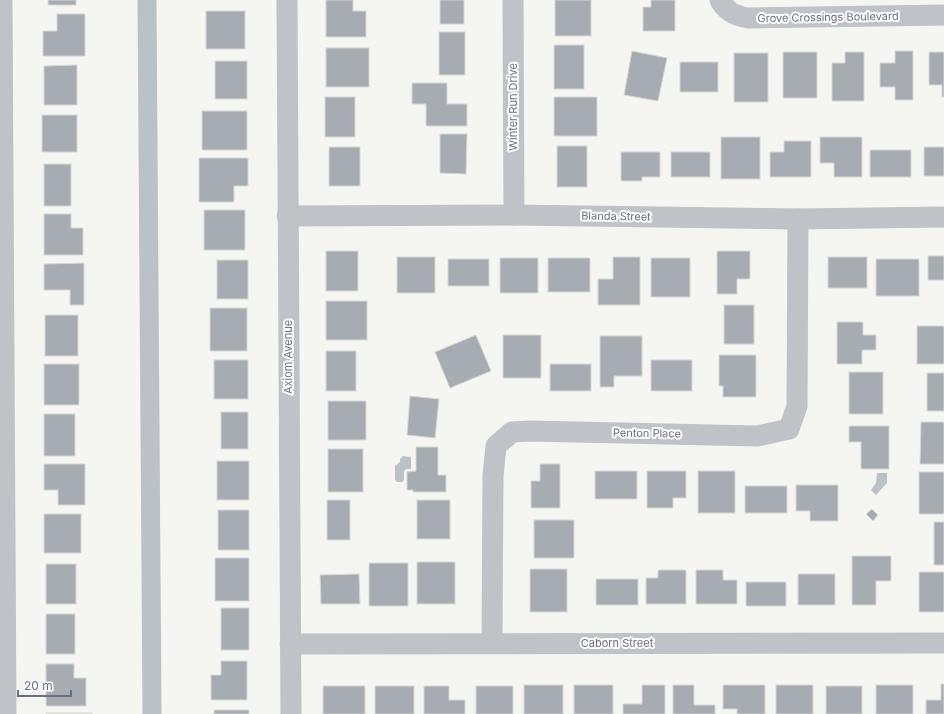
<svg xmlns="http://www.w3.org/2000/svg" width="944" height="714" viewBox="0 0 944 714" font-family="Inter,sans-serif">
<rect width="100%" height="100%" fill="#f5f5f2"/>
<!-- water -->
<g fill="#bac1c7">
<path d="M403 456 411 457V469H406L404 471V480L402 482H397L395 480V466L400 462V459Z"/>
<path d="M877 473H887V483L876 495 871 490 876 483Z"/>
</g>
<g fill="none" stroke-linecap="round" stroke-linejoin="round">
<!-- canal -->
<path stroke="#bac1c7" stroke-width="19" d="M147 0 152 714"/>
</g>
<!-- building -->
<g fill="#a7acb2" stroke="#d7d7d5">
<rect x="48" y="0" width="28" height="5"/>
<path d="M326 0H353V11H366V37H326Z"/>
<rect x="440" y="0" width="24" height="24"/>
<rect x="555" y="0" width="36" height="36"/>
<path d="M651 0H675V31H643V7H651Z"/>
<rect x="206" y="11" width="39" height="38"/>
<path d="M57 14H85V56H43V31H57Z"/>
<rect x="439" y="32" width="26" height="43"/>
<rect x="554" y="45" width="30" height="44"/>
<rect x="326" y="48" width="43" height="39"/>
<path d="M632 51 667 58 658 101 624 95Z"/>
<path d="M895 51H913V100H895V87H880V63H895Z"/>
<rect x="783" y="52" width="34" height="46"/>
<path d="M845 52H864V101H832V63H845Z"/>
<path d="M929 52H944V97H942V85H929Z"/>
<rect x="734" y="53" width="34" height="49"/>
<rect x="215" y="61" width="32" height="38"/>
<rect x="680" y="62" width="38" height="30"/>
<path d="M77 65V105H44V66Z"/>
<path d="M412 83H447V104H467V126H426V104H412Z"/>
<rect x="325" y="97" width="30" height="40"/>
<rect x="554" y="97" width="43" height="39"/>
<rect x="202" y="111" width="45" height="39"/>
<rect x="42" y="115" width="35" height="37"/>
<path d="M440 134H467L466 174 440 173Z"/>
<rect x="721" y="137" width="39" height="42"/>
<path d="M820 137H862V177H834V163H820Z"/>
<path d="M784 141H811V177H770V152H784Z"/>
<rect x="557" y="146" width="30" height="41"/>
<rect x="329" y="147" width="31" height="39"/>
<rect x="924" y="147" width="20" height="29"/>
<rect x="870" y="150" width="41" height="27"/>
<path d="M621 152H660V177H642V181H621Z"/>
<rect x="671" y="152" width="39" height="25"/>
<path d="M199 158H248V186H234V202H199Z"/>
<rect x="44" y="164" width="27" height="42"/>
<rect x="204" y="210" width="41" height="40"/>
<path d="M44 214H71V228H83V255H44Z"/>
<rect x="326" y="251" width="32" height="40"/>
<path d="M717 251H750V279H737V294H717Z"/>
<rect x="928" y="256" width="16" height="24"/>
<rect x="397" y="257" width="38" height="36"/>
<path d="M613 257H640V305H598V279H613Z"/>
<rect x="828" y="257" width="39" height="31"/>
<rect x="500" y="258" width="38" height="35"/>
<rect x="548" y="258" width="42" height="34"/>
<rect x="651" y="258" width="39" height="39"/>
<rect x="448" y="259" width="41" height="27"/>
<rect x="876" y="259" width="43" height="37"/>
<rect x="217" y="260" width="31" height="39"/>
<path d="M84 263V305H70V290H44V264Z"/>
<rect x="326" y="301" width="41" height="39"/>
<rect x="724" y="305" width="30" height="39"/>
<rect x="210" y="308" width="37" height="43"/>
<rect x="45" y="315" width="33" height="41"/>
<path d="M837 322H863V335H876V350H862V364H837Z"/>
<rect x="917" y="326" width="27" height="38"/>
<path d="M476 335 491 371 450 388 435 352Z"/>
<rect x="503" y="335" width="38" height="43"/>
<path d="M600 336H642V376H614V387H600Z"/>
<rect x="326" y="351" width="30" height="40"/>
<path d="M719 355H756V397H723V386H719Z"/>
<rect x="214" y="360" width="34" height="39"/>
<rect x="651" y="360" width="41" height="31"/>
<rect x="44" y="364" width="35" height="41"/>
<rect x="550" y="364" width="41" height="27"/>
<rect x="849" y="372" width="34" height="42"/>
<rect x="927" y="373" width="17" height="38"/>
<path d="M410 396 439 399 435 438 407 435Z"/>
<rect x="328" y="401" width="38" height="39"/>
<rect x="221" y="412" width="27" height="37"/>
<rect x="44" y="414" width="31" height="42"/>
<path d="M921 422H944V464H920Z"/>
<path d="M849 426H889V469H861V442H849Z"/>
<path d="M416 447H438V475H446V492H413V490H407V472L416 471Z"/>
<rect x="328" y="449" width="35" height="43"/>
<rect x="217" y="461" width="32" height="39"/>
<path d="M44 464H85V505H58V490H44Z"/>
<path d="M540 464H560V508H531V481H540Z"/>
<rect x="595" y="471" width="42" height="28"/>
<path d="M647 471H686V498H673V508H647Z"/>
<rect x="698" y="471" width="37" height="42"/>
<rect x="919" y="472" width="25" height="42"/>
<path d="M796 485H838V521H810V511H796Z"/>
<rect x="745" y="486" width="42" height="27"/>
<rect x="327" y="500" width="23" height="40"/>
<rect x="417" y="500" width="33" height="39"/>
<path d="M872 509 878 515 873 521 866 514Z"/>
<rect x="218" y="510" width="31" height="40"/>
<rect x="44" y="514" width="37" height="39"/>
<rect x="534" y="520" width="40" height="38"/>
<rect x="934" y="522" width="10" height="43"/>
<path d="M852 556H891V581H876V605H852Z"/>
<rect x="215" y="558" width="34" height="43"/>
<rect x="417" y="562" width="38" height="42"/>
<rect x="369" y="563" width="39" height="43"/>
<rect x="46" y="564" width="30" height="40"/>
<rect x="530" y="569" width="37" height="43"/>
<path d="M658 570H686V604H646V578H658Z"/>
<path d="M696 570H723V580H737V604H696Z"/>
<rect x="919" y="572" width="25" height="40"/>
<path d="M359 574 360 604H321L320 575Z"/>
<rect x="798" y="574" width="37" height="31"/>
<rect x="596" y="579" width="42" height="26"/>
<rect x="746" y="582" width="40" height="24"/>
<rect x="221" y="608" width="28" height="42"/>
<rect x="46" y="614" width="29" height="40"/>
<path d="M221 661H247V700H211V675H221Z"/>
<path d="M46 664H74V678H86V706H46Z"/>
<path d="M941 684H944V714H926V700H941Z"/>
<rect x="524" y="685" width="39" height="29"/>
<rect x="574" y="685" width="39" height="29"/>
<path d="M642 685H665V714H623V704H642Z"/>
<path d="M673 685H694V705H715V714H673Z"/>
<path d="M723 685H765V714H737V709H723Z"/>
<rect x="776" y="685" width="37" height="29"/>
<rect x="876" y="685" width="37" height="29"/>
<rect x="323" y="686" width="42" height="28"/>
<rect x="375" y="686" width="39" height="28"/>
<path d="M424 686H449V700H465V714H424Z"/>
<rect x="476" y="686" width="37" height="28"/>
<rect x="826" y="686" width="36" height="28"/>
<rect x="214" y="710" width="35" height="4"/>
<rect x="46" y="713" width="46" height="1"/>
</g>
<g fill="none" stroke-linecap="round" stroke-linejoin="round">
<!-- minor -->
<g stroke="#bfc2c6" stroke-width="21">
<path d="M2 0 6 714"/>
<path d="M287 0 291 714"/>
<path d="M513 0 514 215"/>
<path d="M720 0C726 12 736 16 748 18L944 15"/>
<path d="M287 216 514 215 798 219 944 217"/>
<path d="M492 643 493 476 496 446 512 432 530 431 757 436 789 429 797 406 798 219"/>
<path d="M290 644 944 643"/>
</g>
</g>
<g text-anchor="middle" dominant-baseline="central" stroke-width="4" stroke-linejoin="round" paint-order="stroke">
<!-- street labels -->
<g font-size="11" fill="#687180" stroke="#fff">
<text transform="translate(828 17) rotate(-1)">Grove Crossings Boulevard</text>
<text transform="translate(513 107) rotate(-90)">Winter Run Drive</text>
<text transform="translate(616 216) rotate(1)">Blanda Street</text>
<text transform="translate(288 357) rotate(-90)">Axiom Avenue</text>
<text transform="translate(647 433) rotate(1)">Penton Place</text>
<text x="617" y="643">Caborn Street</text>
</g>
</g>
<!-- scale -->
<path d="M18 690v6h53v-6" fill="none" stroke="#687180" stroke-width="2"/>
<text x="24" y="690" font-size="12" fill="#687180" stroke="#ffffff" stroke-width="3" paint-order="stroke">20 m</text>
</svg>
